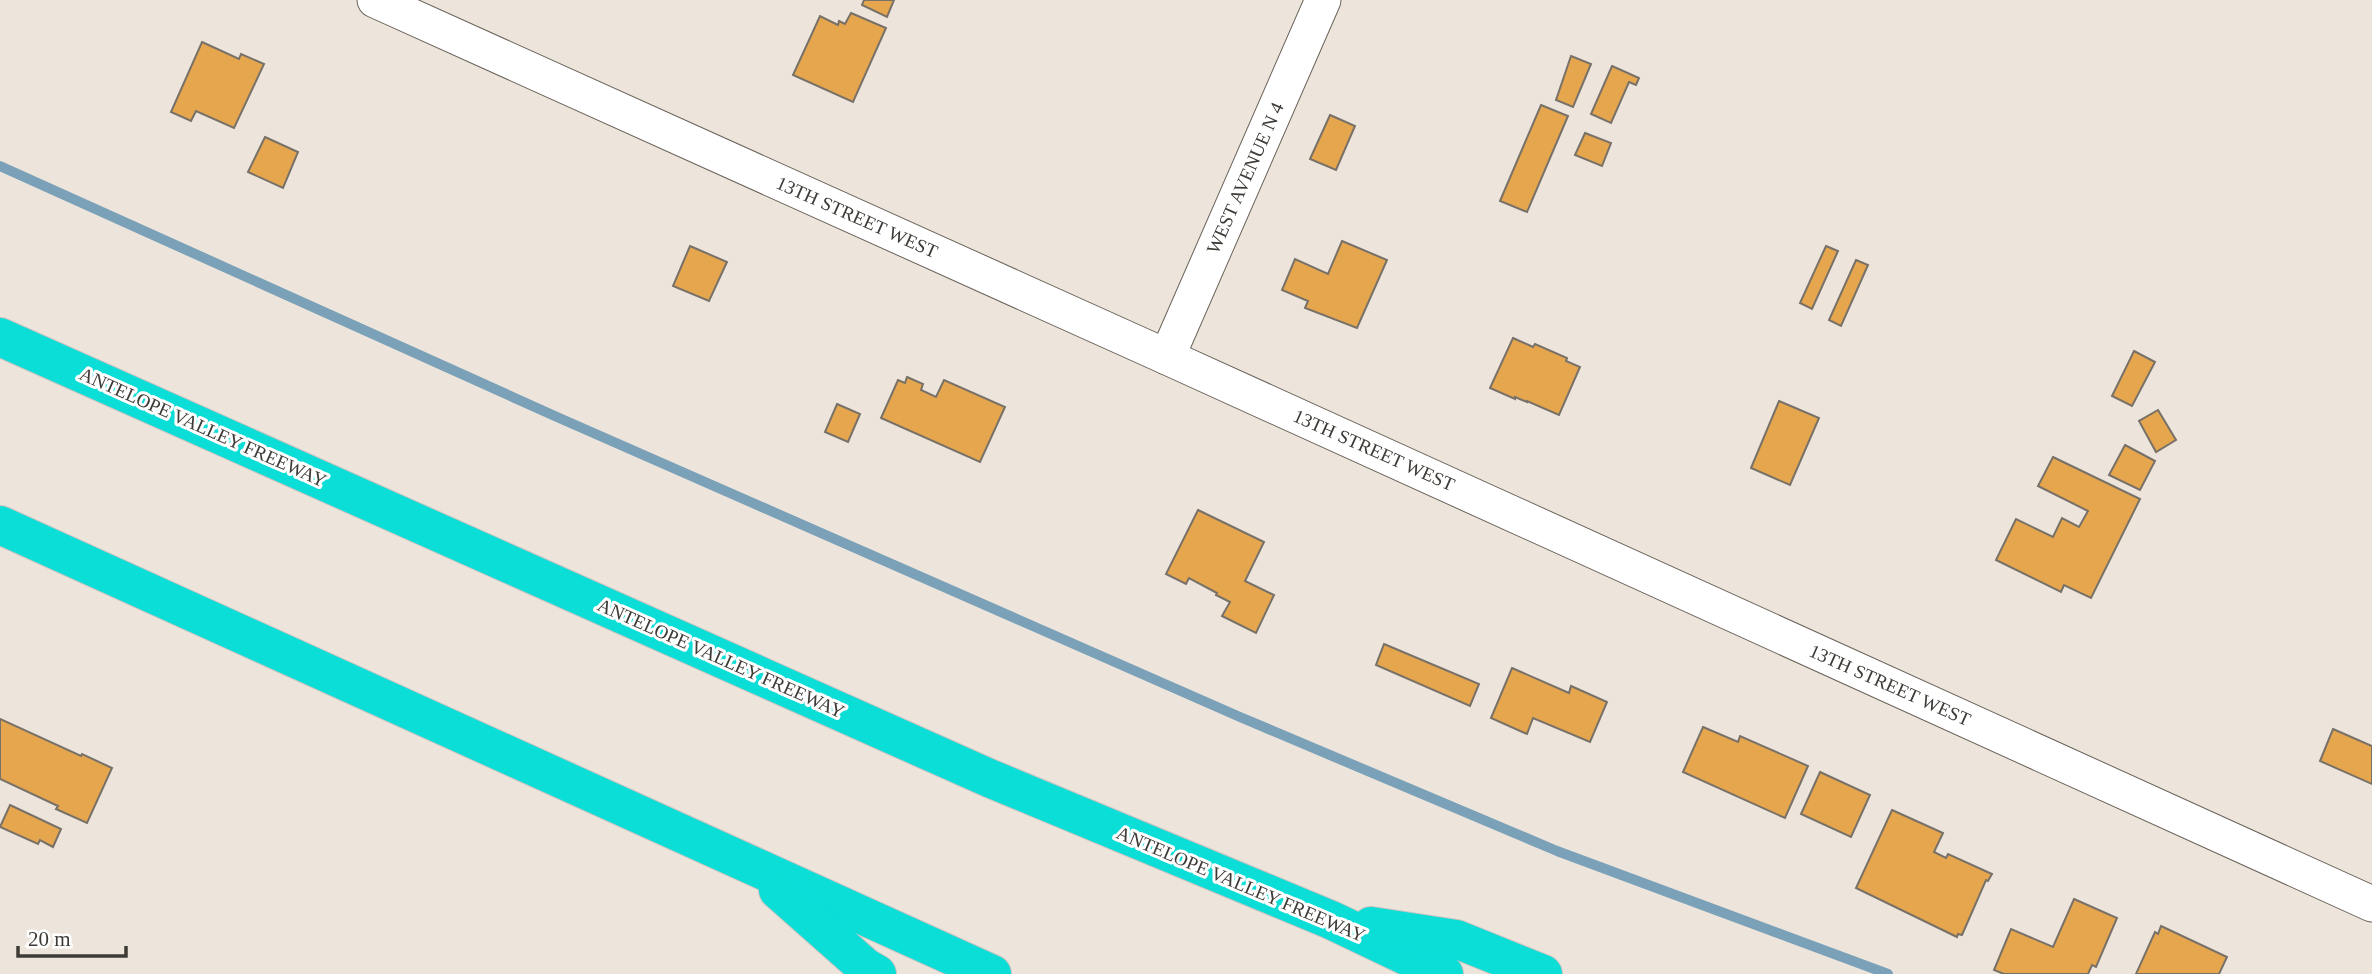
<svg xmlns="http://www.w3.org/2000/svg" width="2372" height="974" viewBox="0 0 2372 974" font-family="Georgia,serif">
<rect width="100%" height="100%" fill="#ede5db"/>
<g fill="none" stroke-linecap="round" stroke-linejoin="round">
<!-- stream -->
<path stroke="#7ba1b9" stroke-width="10" d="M0 166 557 417 1240 717 1557 851 1888 974"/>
</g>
<!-- building -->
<g fill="#e6a64e" stroke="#787168" stroke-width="2">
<path d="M864 0H894L887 17 862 5Z"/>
<path d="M851 13 886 28 853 102 793 75 820 16 838 25 839 21 845 24Z"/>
<path d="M202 42 239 59 241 54 264 64 234 128 196 111 191 121 171 112Z"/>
<path d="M1571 56 1591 64 1573 107 1556 100Z"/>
<path d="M1612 66 1639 78 1636 85 1629 82 1611 123 1591 114Z"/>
<path d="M1541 105 1568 116 1527 212 1500 201Z"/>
<path d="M1330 115 1355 126 1336 170 1310 159Z"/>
<path d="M1585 133 1611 143 1602 166 1575 155Z"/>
<path d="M265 137 298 152 283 188 248 172Z"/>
<path d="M1342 241 1387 260 1357 328 1305 308 1308 301 1282 290 1295 259 1328 274Z"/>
<path d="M690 246 727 262 709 301 673 286Z"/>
<path d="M1826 246 1838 251 1812 309 1800 303Z"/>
<path d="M1856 260 1868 265 1841 326 1829 320Z"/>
<path d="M1513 338 1533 347 1535 344 1567 358 1566 361 1580 367 1559 415 1527 401V402L1515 397V399L1490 388Z"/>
<path d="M2134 351 2155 362 2132 406 2112 396Z"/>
<path d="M907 377 923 384 921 390 936 397 944 380 1005 407 980 462 881 418 898 380 905 383Z"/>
<path d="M1779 401 1819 418 1790 485 1751 468Z"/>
<path d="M837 404 860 414 848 442 825 432Z"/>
<path d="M2158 410 2176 440 2156 452 2139 421Z"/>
<path d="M2125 445 2155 461 2140 490 2109 475Z"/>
<path d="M2053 457 2140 499 2091 598 2064 585 2061 592 1996 560 2016 519 2053 537 2062 518 2079 527 2088 511 2038 486Z"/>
<path d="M1198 510 1264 542 1245 581 1274 595 1256 633 1222 616 1230 602 1216 595 1217 593 1189 578 1186 584 1166 574Z"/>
<path d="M1384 644 1479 684 1470 706 1376 665Z"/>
<path d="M1512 668 1569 693 1571 686 1607 702 1590 742 1533 718 1527 734 1491 718Z"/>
<path d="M0 719 81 756 82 754 112 768 87 823 56 809 58 806 0 779Z"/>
<path d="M1703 727 1738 742 1740 736 1808 766 1785 818 1683 772Z"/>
<path d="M2333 729 2372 746V784L2320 761Z"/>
<path d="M1820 772 1870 795 1851 837 1801 814Z"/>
<path d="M10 805 61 829 53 847 40 840 38 844 0 827Z"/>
<path d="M1892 810 1943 833 1934 852 1946 858 1948 854 1992 874 1988 881 1986 880 1962 935 1958 934 1957 937 1856 888Z"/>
<path d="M2074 899 2117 918 2096 967 2092 965 2088 974H2004L1994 970 2011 929 2053 947Z"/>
<path d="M2161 926 2227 957 2219 974H2136L2155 932 2158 934Z"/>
</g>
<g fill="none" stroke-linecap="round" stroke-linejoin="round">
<!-- minor casing -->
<g stroke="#6a635b" stroke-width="37">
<g id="minor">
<path d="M375 0 1167 357 2372 904"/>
<path d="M1167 357 1323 0"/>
</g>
</g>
<!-- motorway casing -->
<g stroke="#c5c4c3" stroke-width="40">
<g id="motorway">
<path d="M0 337 989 778 1331 920 1444 974"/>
<path d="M0 525 992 974"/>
<path d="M778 890 865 967 877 974"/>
<path d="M1371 926 1456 939 1543 974"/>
</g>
</g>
<!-- minor -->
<use href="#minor" stroke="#fff" stroke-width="35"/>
<!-- motorway -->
<use href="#motorway" stroke="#0bddd7" stroke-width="38"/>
</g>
<g text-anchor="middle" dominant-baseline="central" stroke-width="6" stroke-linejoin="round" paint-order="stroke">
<!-- street labels -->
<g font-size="19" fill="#3e3b37" stroke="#fff">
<text transform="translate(1245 178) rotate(-66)">WEST AVENUE N 4</text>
<text transform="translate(857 217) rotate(24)">13TH STREET WEST</text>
<text transform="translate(203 427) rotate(24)">ANTELOPE VALLEY FREEWAY</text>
<text transform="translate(1374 450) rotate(24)">13TH STREET WEST</text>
<text transform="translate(721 658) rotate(24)">ANTELOPE VALLEY FREEWAY</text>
<text transform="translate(1890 685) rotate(24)">13TH STREET WEST</text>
<text transform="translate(1241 884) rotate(23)">ANTELOPE VALLEY FREEWAY</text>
</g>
</g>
<!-- scale -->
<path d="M18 946v10h108v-10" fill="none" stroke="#3e3b37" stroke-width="3.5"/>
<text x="28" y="946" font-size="21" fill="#3e3b37" stroke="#ffffff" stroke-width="5" paint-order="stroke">20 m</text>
</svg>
